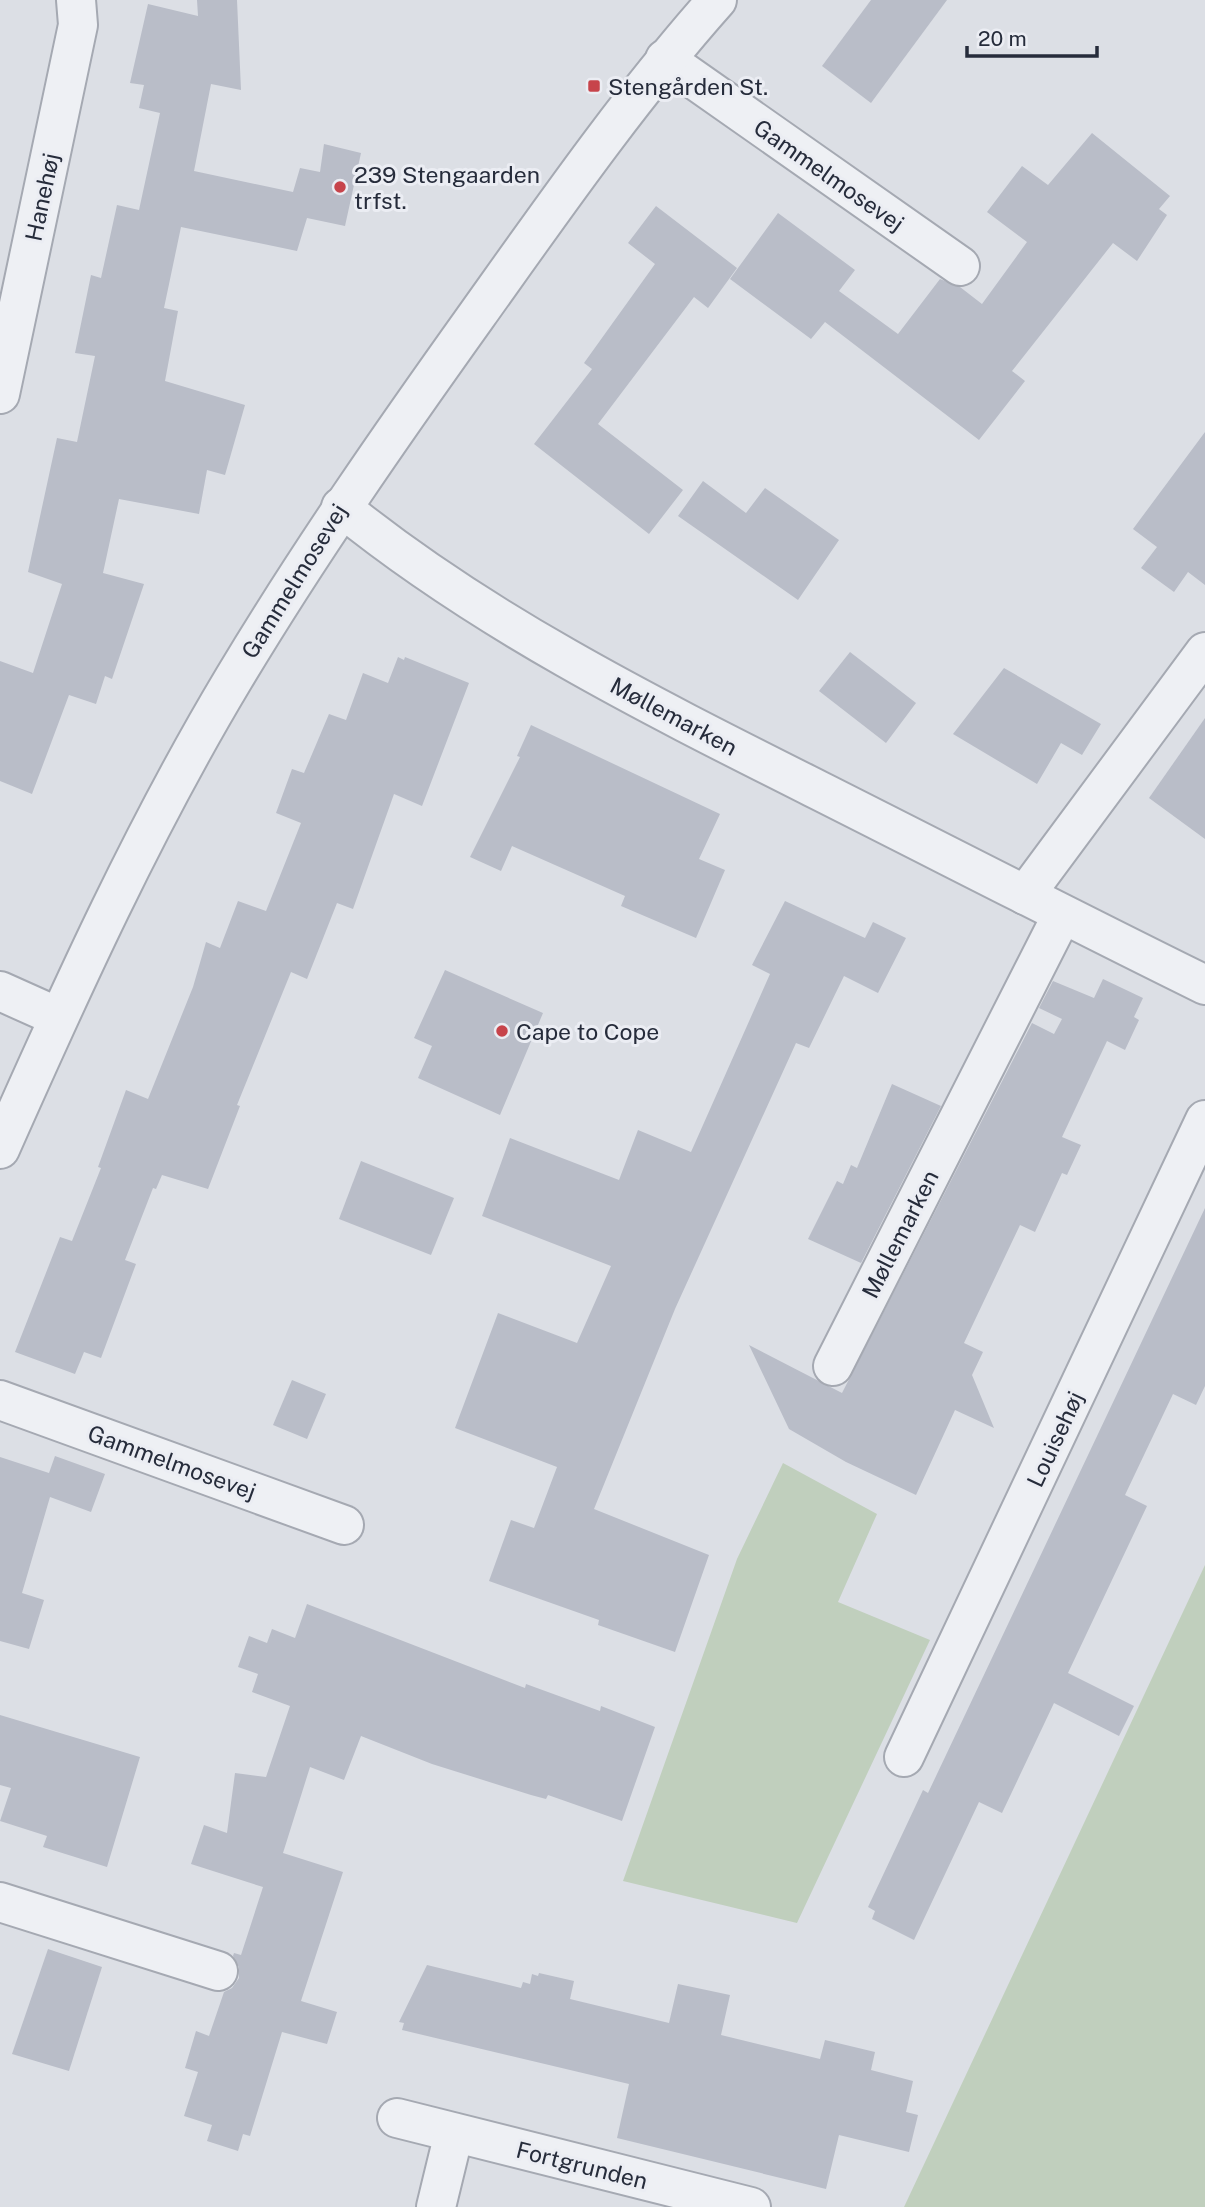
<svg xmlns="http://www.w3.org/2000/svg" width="1205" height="2207" viewBox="0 0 1205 2207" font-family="'Public Sans',sans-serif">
<rect width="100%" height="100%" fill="#dcdfe5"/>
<!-- green -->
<g fill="#c0cfbd">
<path d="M783 1463 877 1514 838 1602 930 1640 797 1923 623 1881 737 1559Z"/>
<path d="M1205 1565V2207H904Z"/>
</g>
<!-- building -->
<g fill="#b9bdc8">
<path d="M197 0H237L241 90 211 84 194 171 293 192 300 168 320 172 324 144 361 153 345 226 307 218 297 251 181 227 164 308 178 311 165 381 245 405 225 475 207 470 199 514 119 499 103 573 144 584 112 679 105 676 96 704 69 695 32 794 0 781V661L33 673 62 584 28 572 57 438 77 442 95 356 75 353 91 275 101 278 117 205 139 210 160 113 139 108 144 85 130 83 148 4 198 16Z"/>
<path d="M871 0H947L871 103 822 66Z"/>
<path d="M1092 133 1170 196 1159 209 1167 215 1137 261 1113 243 1012 371 1025 381 979 440 825 322 811 339 730 279 778 213 855 270 839 291 898 334 940 279 960 287 982 304 1027 242 987 212 1022 166 1048 185Z"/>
<path d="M656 206 737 268 708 308 694 297 598 424 683 490 649 534 534 444 592 369 584 363 655 264 628 243Z"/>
<path d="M1205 432V585L1188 572 1174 592 1141 568 1157 547 1133 529Z"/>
<path d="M703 481 746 513 765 488 839 540 798 600 678 516Z"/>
<path d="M850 652 916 703 886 743 819 691Z"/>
<path d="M398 657 404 660 405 657 469 683 422 806 394 794 353 909 337 903 307 979 291 972 237 1105 240 1106 208 1189 162 1175 156 1189 153 1188 125 1260 136 1264 101 1358 84 1352 75 1374 15 1352 60 1237 72 1241 101 1168 98 1167 126 1090 148 1099 193 987 206 942 220 948 238 901 266 911 301 823 276 813 292 769 304 773 329 714 346 720 363 673 388 683Z"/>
<path d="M1004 668 1101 724 1082 755 1061 743 1037 784 953 734Z"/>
<path d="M1205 718V839L1149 798Z"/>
<path d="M531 725 720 814 699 859 725 870 696 938 621 906 625 896 512 846 501 871 470 857 520 757 517 756Z"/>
<path d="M785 901 865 938 873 922 906 938 878 993 844 976 809 1048 796 1043 675 1309 594 1509 709 1555 675 1652 598 1625 599 1620 489 1581 511 1520 534 1528 557 1467 455 1428 498 1313 577 1343 611 1266 482 1216 510 1138 619 1180 638 1130 691 1152 770 974 752 965Z"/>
<path d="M445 970 543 1013 500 1115 418 1078 432 1046 414 1038Z"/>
<path d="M1103 979 1143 998 1134 1017 1139 1020 1125 1050 1107 1041 1062 1137 1081 1145 1067 1175 1062 1173 1035 1232 1020 1225 964 1343 983 1352 972 1375 994 1428 955 1410 916 1495 846 1462 789 1429 749 1345 842 1393 1032 1023 1054 1034 1062 1019 1039 1008 1053 981 1094 998Z"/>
<path d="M892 1084 941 1106 861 1263 808 1239 837 1181 843 1184 851 1165 857 1168Z"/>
<path d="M361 1161 454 1198 431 1255 339 1219Z"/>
<path d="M1205 1208V1386L1196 1405 1173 1394 1125 1495 1147 1506 1068 1673 1134 1706 1119 1736 1054 1703 1002 1813 979 1802 914 1940 872 1919 875 1911 868 1907 923 1790 928 1793Z"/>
<path d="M292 1380 326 1394 307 1439 273 1425Z"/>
<path d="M55 1456 105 1474 91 1512 50 1497 22 1593 44 1600 29 1649 0 1641V1457L49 1473Z"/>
<path d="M307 1604 525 1688 526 1684 600 1711 601 1706 655 1727 622 1821 548 1795 546 1799 531 1795 432 1764 361 1736 344 1780 310 1767 283 1853 343 1872 301 2001 337 2012 327 2044 282 2032 250 2136 243 2134 238 2151 207 2141 212 2125 184 2116 198 2072 185 2068 196 2031 209 2036 224 1992 232 1988 239 1978V1967L233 1956 234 1953 241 1955 263 1887 191 1864 204 1825 227 1833 235 1773 266 1777 290 1706 252 1692 258 1674 238 1667 249 1636 267 1643 272 1629 295 1638Z"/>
<path d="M0 1715 140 1757 107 1867 43 1847 47 1836 0 1821 11 1788 0 1785Z"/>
<path d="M48 1949 102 1967 69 2071 12 2054Z"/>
<path d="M427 1965 521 1988 523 1982 530 1984 532 1974 538 1976 539 1973 574 1981 570 1999 669 2023 678 1984 730 1995 721 2035 820 2059 825 2040 875 2052 871 2070 913 2081 906 2112 918 2115 909 2152 839 2135 826 2189 617 2138 629 2084 402 2030 404 2023 399 2022Z"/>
</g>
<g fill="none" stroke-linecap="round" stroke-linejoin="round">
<!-- minor casing -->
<g stroke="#a5a9b2" stroke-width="42">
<g id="minor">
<path d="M665 59 960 266"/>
<path d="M0 394 78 25 76 0"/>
<path d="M341 507C484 623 653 707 818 790 947 855 1075 921 1205 985"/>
<path d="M1025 895 1205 652"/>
<path d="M0 991 58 1017"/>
<path d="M0 1149C71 989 144 828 234 678 309 553 392 434 477 315 554 207 629 99 717 0"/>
<path d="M833 1366 1062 915"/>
<path d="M0 1400 344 1525"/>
<path d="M904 1757 1205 1120"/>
<path d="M0 1902 218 1971"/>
<path d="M397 2118 751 2207"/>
<path d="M436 2207 454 2133"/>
</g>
</g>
<!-- minor -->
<use href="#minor" stroke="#eef0f4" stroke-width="38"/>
</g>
<!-- markers -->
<g fill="#c7444b" stroke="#ebedf3" stroke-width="2.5">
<rect x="587" y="79" width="14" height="14" rx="3.5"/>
<circle cx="340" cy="187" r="7"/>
<circle cx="502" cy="1031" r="7"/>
</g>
<g text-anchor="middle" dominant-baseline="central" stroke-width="6" stroke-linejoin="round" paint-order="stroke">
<!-- poi labels -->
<g font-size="23" fill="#262c3b" stroke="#ebedf3" text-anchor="start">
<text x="608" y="86">Stengården St.</text>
<text x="354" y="174">239 Stengaarden<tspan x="354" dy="26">trfst.</tspan></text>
<text x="516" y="1031">Cape to Cope</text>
</g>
<!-- street labels -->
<g font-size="23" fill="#262c3b" stroke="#ebedf3">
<text transform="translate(829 175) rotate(35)">Gammelmosevej</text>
<text transform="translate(42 197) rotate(-78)">Hanehøj</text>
<text transform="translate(294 581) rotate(-58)">Gammelmosevej</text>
<text transform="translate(674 716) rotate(28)">Møllemarken</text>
<text transform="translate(900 1234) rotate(-63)">Møllemarken</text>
<text transform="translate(1055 1439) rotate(-65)">Louisehøj</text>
<text transform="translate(172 1462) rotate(20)">Gammelmosevej</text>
<text transform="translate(582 2165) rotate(14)">Fortgrunden</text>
</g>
</g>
<!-- scale -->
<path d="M967 46v10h130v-10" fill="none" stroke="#262c3b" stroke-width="3.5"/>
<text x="978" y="46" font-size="21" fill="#262c3b" stroke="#ebedf3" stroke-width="5" paint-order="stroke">20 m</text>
</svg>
